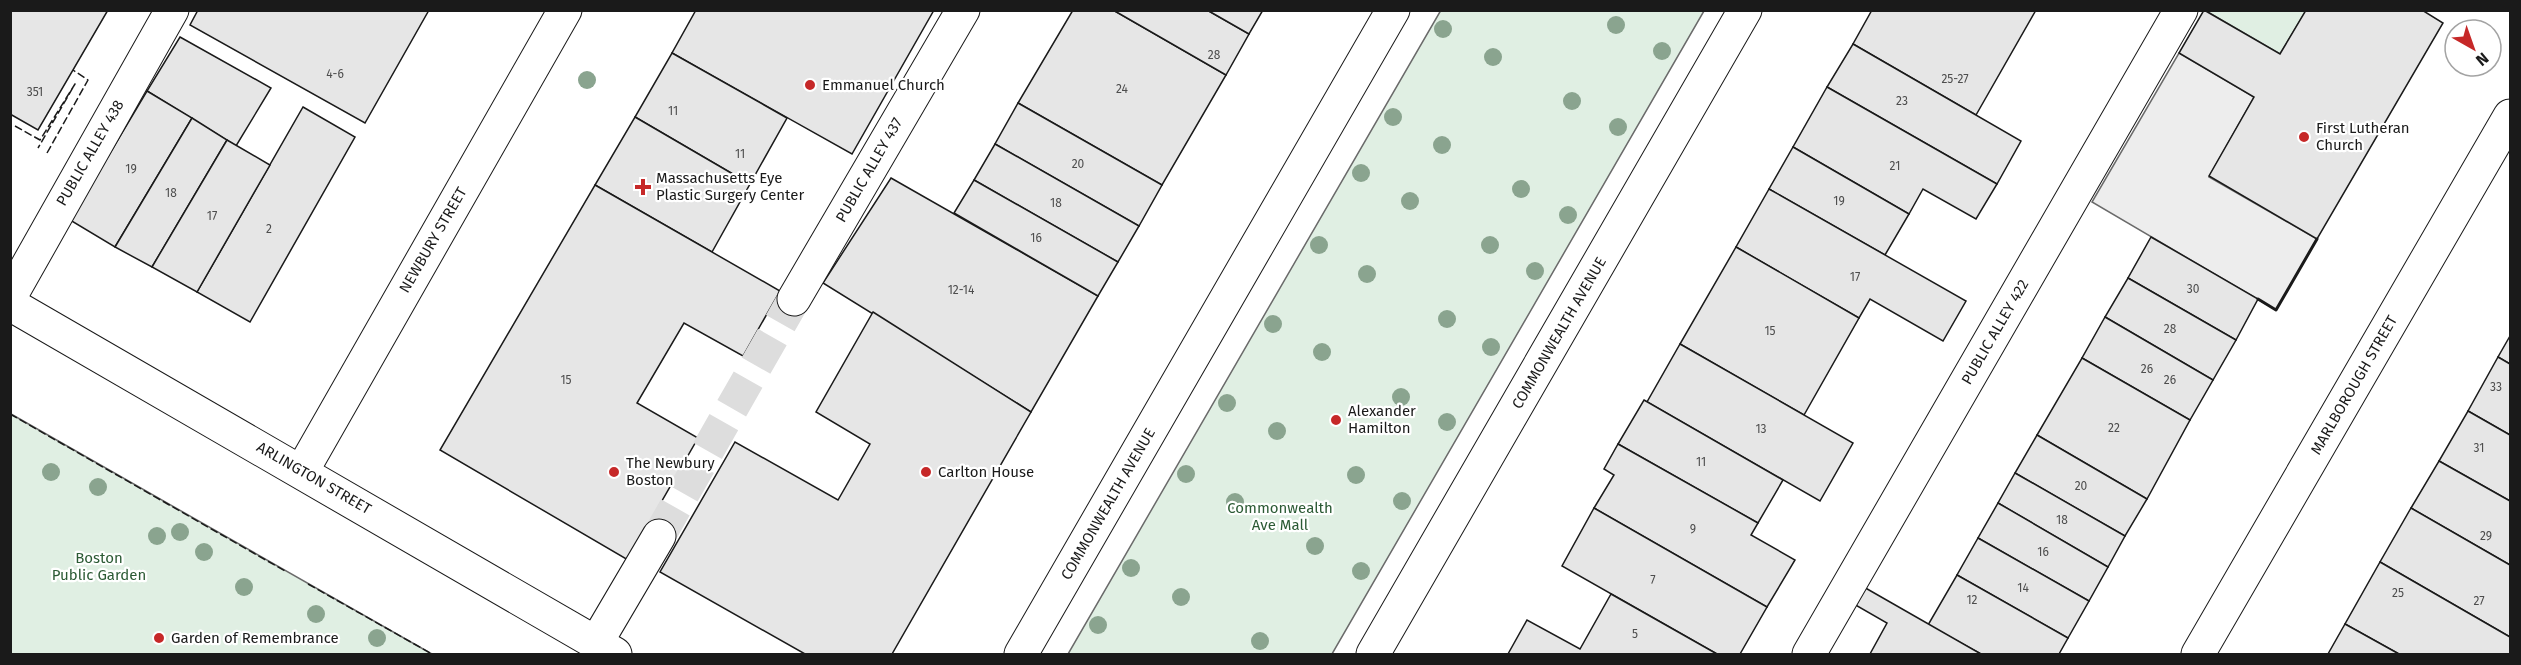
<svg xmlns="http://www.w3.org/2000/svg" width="2521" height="665" viewBox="0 0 2521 665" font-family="'Fira Sans',sans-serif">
<rect width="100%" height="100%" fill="#fff"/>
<!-- green -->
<g fill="#e0efe3" stroke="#6a6a6a" stroke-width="1.5">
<path d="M1441 10 1704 11 1332 654H1068Z"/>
<path d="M2206 11H2306L2280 54Z"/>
<path d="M11 414 432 654H11Z"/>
</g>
<!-- parking -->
<path fill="#ededed" stroke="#6a6a6a" stroke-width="1.5" d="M2179 53 2254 97 2209 177 2317 239 2276 310 2092 202Z"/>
<!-- building -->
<g fill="#e6e6e6" stroke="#1a1a1a" stroke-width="1.5">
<path d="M10 10H108L38 130 10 114Z"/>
<path d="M198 10H429L365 123 190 25Z"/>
<path d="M696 10H934L852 154 672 53Z"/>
<path d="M1073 10H1113L1226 75 1162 185 1018 103Z"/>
<path d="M1113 10H1207L1249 34 1226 75Z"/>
<path d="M1207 10H1263L1249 34Z"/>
<path d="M1872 10H2036L1976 115 1853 44Z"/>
<path d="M2204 10 2280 54 2306 10H2422L2443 23 2317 239 2209 176 2254 97 2179 53Z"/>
<path d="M180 37 271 88 236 146 147 91Z"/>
<path d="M1853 44 2021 141 1997 184 1827 87Z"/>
<path d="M672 53 787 118 750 184 635 117Z"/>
<path d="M1827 87 1997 184 1976 219 1923 189 1909 214 1793 147Z"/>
<path d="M147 91 192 118 115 247 70 220Z"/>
<path d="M1018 103 1162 185 1139 226 995 144Z"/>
<path d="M303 107 355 137 250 322 197 292Z"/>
<path d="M635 117 750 184 712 252 595 185Z"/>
<path d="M192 118 227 140 152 267 115 247Z"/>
<path d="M227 140 270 165 197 292 152 267Z"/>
<path d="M995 144 1139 226 1118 262 974 180Z"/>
<path d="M1793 147 1909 214 1885 255 1769 189Z"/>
<path d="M891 178 1098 296 1031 412 823 283Z"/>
<path d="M974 180 1118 262 1098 296 954 213Z"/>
<path d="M595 185 780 291 743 356 684 323 637 403 698 438 628 560 440 450Z"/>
<path d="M1769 189 1966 301 1943 341 1870 299 1859 318 1736 247Z"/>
<path d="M2151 237 2258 299 2236 340 2128 278Z"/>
<path d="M1736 247 1859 318 1804 415 1680 344Z"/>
<path d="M2128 278 2236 340 2213 380 2105 317Z"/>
<path d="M873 312 1031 412 892 654H805L660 572 735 442 838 500 870 444 816 412Z"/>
<path d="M2105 317 2213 380 2190 420 2082 358Z"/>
<path d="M2510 336V364L2498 357Z"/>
<path d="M1680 344 1853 443 1820 501 1647 402Z"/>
<path d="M2498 357 2510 364V435L2468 411Z"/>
<path d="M2082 358 2190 420 2147 499 2037 435Z"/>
<path d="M1644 400 1783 480 1758 523 1618 444Z"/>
<path d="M2468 411 2510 435V501L2439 461Z"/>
<path d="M2037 435 2147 499 2125 536 2015 473Z"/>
<path d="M1618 444 1758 523 1751 535 1795 560 1767 607 1594 508 1614 475 1604 469Z"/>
<path d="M2439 461 2510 501V565L2411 508Z"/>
<path d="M2015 473 2125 536 2108 567 1998 503Z"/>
<path d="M1998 503 2108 567 2089 601 1978 538Z"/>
<path d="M1594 508 1767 607 1740 654H1717L1562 566Z"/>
<path d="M2411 508 2510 565V637L2380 562Z"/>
<path d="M1978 538 2089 601 2068 638 1957 575Z"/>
<path d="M2380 562 2510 637V654H2399L2345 624Z"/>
<path d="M1957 575 2068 638 2059 654H1981L1928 625Z"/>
<path d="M1862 586 1981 654H1870L1887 623 1852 603Z"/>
<path d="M1611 594 1717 654H1508L1527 620 1580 649Z"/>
<path d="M2345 624 2399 654H2328Z"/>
</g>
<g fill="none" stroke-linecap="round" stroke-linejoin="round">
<!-- minor-tunnel -->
<path stroke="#ddd" stroke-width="33" stroke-dasharray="33 16" stroke-linecap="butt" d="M659 536 794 299"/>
<!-- minor casing -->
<g stroke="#1a1a1a" stroke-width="35">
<g id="minor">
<path d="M10 297 172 10"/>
<path d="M794 299 963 10"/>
<path d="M596 643 659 536"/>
<path d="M1809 654 2181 10"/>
<path d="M2198 654 2510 116"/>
</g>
</g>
<!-- major casing -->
<g stroke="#1a1a1a" stroke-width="35">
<g id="major">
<path d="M10 304 615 654"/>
<path d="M302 471 565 10"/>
<path d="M1021 654 1393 10"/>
<path d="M1373 654 1745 10"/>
</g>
</g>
<!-- minor -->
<use href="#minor" stroke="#fff" stroke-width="33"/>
<!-- major -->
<use href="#major" stroke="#fff" stroke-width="33"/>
<!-- fence -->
<g stroke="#1a1a1a" stroke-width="1.5" stroke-dasharray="8 3" stroke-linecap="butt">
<path d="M15 126 40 140 75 84 38 148"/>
<path d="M47 153 88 80 73 70"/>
<path d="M10 414 285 571"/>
<path d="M308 584 432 654"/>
</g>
<!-- wall -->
<path stroke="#1a1a1a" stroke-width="3" d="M2258 299 2276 310 2317 239"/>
</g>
<!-- trees -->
<g fill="#8aa48f">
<circle cx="1616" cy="25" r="9"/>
<circle cx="1443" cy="29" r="9"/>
<circle cx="1662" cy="51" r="9"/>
<circle cx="1493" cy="57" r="9"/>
<circle cx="587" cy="80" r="9"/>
<circle cx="1572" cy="101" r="9"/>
<circle cx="1393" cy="117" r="9"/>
<circle cx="1618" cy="127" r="9"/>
<circle cx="1442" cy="145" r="9"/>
<circle cx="1361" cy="173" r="9"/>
<circle cx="1521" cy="189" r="9"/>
<circle cx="1410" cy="201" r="9"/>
<circle cx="1568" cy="215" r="9"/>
<circle cx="1319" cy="245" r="9"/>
<circle cx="1490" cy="245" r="9"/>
<circle cx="1535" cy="271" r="9"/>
<circle cx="1367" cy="274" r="9"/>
<circle cx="1447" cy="319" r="9"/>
<circle cx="1273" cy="324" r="9"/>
<circle cx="1491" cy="347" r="9"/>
<circle cx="1322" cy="352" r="9"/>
<circle cx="1401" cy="397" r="9"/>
<circle cx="1227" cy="403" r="9"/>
<circle cx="1447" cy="422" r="9"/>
<circle cx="1277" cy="431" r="9"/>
<circle cx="51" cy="472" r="9"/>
<circle cx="1186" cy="474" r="9"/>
<circle cx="1356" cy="475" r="9"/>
<circle cx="98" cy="487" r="9"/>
<circle cx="1402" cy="501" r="9"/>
<circle cx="1235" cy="502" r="9"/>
<circle cx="180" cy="532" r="9"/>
<circle cx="157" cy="536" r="9"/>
<circle cx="1315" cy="546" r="9"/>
<circle cx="204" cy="552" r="9"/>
<circle cx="1131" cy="568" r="9"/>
<circle cx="1361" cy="571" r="9"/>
<circle cx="244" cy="587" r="9"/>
<circle cx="1181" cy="597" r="9"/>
<circle cx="316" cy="614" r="9"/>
<circle cx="1098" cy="625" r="9"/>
<circle cx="377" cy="638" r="9"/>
<circle cx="1260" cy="641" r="9"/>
</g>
<!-- markers -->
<g fill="#c62828" stroke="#fff" stroke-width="2">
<circle cx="810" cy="85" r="6"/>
<circle cx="2304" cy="137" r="6"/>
<path d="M640 178h6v6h6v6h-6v6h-6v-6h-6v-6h6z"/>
<circle cx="1336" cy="420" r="6"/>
<circle cx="614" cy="472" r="6"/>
<circle cx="926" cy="472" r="6"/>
<circle cx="159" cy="638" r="6"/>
</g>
<g text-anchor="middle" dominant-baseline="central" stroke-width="4.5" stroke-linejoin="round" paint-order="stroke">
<!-- number labels -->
<g font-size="12" fill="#4d4d4d">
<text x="1214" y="55">28</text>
<text x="335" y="74">4-6</text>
<text x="1955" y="79">25-27</text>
<text x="1122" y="89">24</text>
<text x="35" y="92">351</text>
<text x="1902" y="101">23</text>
<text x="673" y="111">11</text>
<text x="740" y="154">11</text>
<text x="1078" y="164">20</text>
<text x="1895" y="166">21</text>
<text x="131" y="169">19</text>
<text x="171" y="193">18</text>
<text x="1839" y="201">19</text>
<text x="1056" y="203">18</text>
<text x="212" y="216">17</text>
<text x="269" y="229">2</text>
<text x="1036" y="238">16</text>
<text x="1855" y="277">17</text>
<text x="2193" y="289">30</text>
<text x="961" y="290">12-14</text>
<text x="2170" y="329">28</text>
<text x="1770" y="331">15</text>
<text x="2147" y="369">26</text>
<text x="566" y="380">15</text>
<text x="2170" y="380">26</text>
<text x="2496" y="387">33</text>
<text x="2114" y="428">22</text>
<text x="1761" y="429">13</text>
<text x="2479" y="448">31</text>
<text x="1701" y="462">11</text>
<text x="2081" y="486">20</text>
<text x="2062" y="520">18</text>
<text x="1693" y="529">9</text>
<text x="2486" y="536">29</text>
<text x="2043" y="552">16</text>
<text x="1653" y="580">7</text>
<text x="2023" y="588">14</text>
<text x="2398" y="593">25</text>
<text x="1972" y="600">12</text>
<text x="2479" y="601">27</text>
<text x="1635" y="634">5</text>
</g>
<!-- poi labels -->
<g font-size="15" fill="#1a1a1a" stroke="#fff" text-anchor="start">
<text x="822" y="85">Emmanuel Church</text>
<text x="2316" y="128">First Lutheran<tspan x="2316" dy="17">Church</tspan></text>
<text x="656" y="178">Massachusetts Eye<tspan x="656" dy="17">Plastic Surgery Center</tspan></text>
<text x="1348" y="411">Alexander<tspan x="1348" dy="17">Hamilton</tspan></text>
<text x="626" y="463">The Newbury<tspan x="626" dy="17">Boston</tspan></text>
<text x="938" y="472">Carlton House</text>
<text x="171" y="638">Garden of Remembrance</text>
</g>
<!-- street labels -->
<g font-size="15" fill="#1a1a1a" stroke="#fff">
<text transform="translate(90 153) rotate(-60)">PUBLIC ALLEY 438</text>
<text transform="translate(869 170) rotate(-60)">PUBLIC ALLEY 437</text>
<text transform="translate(433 240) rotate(-60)">NEWBURY STREET</text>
<text transform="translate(1995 332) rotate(-60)">PUBLIC ALLEY 422</text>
<text transform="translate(1559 333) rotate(-60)">COMMONWEALTH AVENUE</text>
<text transform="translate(2354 385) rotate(-60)">MARLBOROUGH STREET</text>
<text transform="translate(314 478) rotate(30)">ARLINGTON STREET</text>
<text transform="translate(1108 504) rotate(-60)">COMMONWEALTH AVENUE</text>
</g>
<!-- park labels -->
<g font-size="15" fill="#2b5a34" stroke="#fff">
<text x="1280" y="508">Commonwealth<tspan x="1280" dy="17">Ave Mall</tspan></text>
<text x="99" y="558">Boston<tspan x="99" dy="17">Public Garden</tspan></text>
</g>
</g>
<!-- border -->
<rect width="2521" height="665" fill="none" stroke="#1a1a1a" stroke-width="24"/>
<!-- north arrow -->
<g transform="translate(2473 48) rotate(140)"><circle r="28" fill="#ffffff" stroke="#a3a3a3" stroke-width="1.5"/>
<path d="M0-4.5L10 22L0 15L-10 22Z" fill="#c62828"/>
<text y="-9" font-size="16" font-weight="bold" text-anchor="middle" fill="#1a1a1a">N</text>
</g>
</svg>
